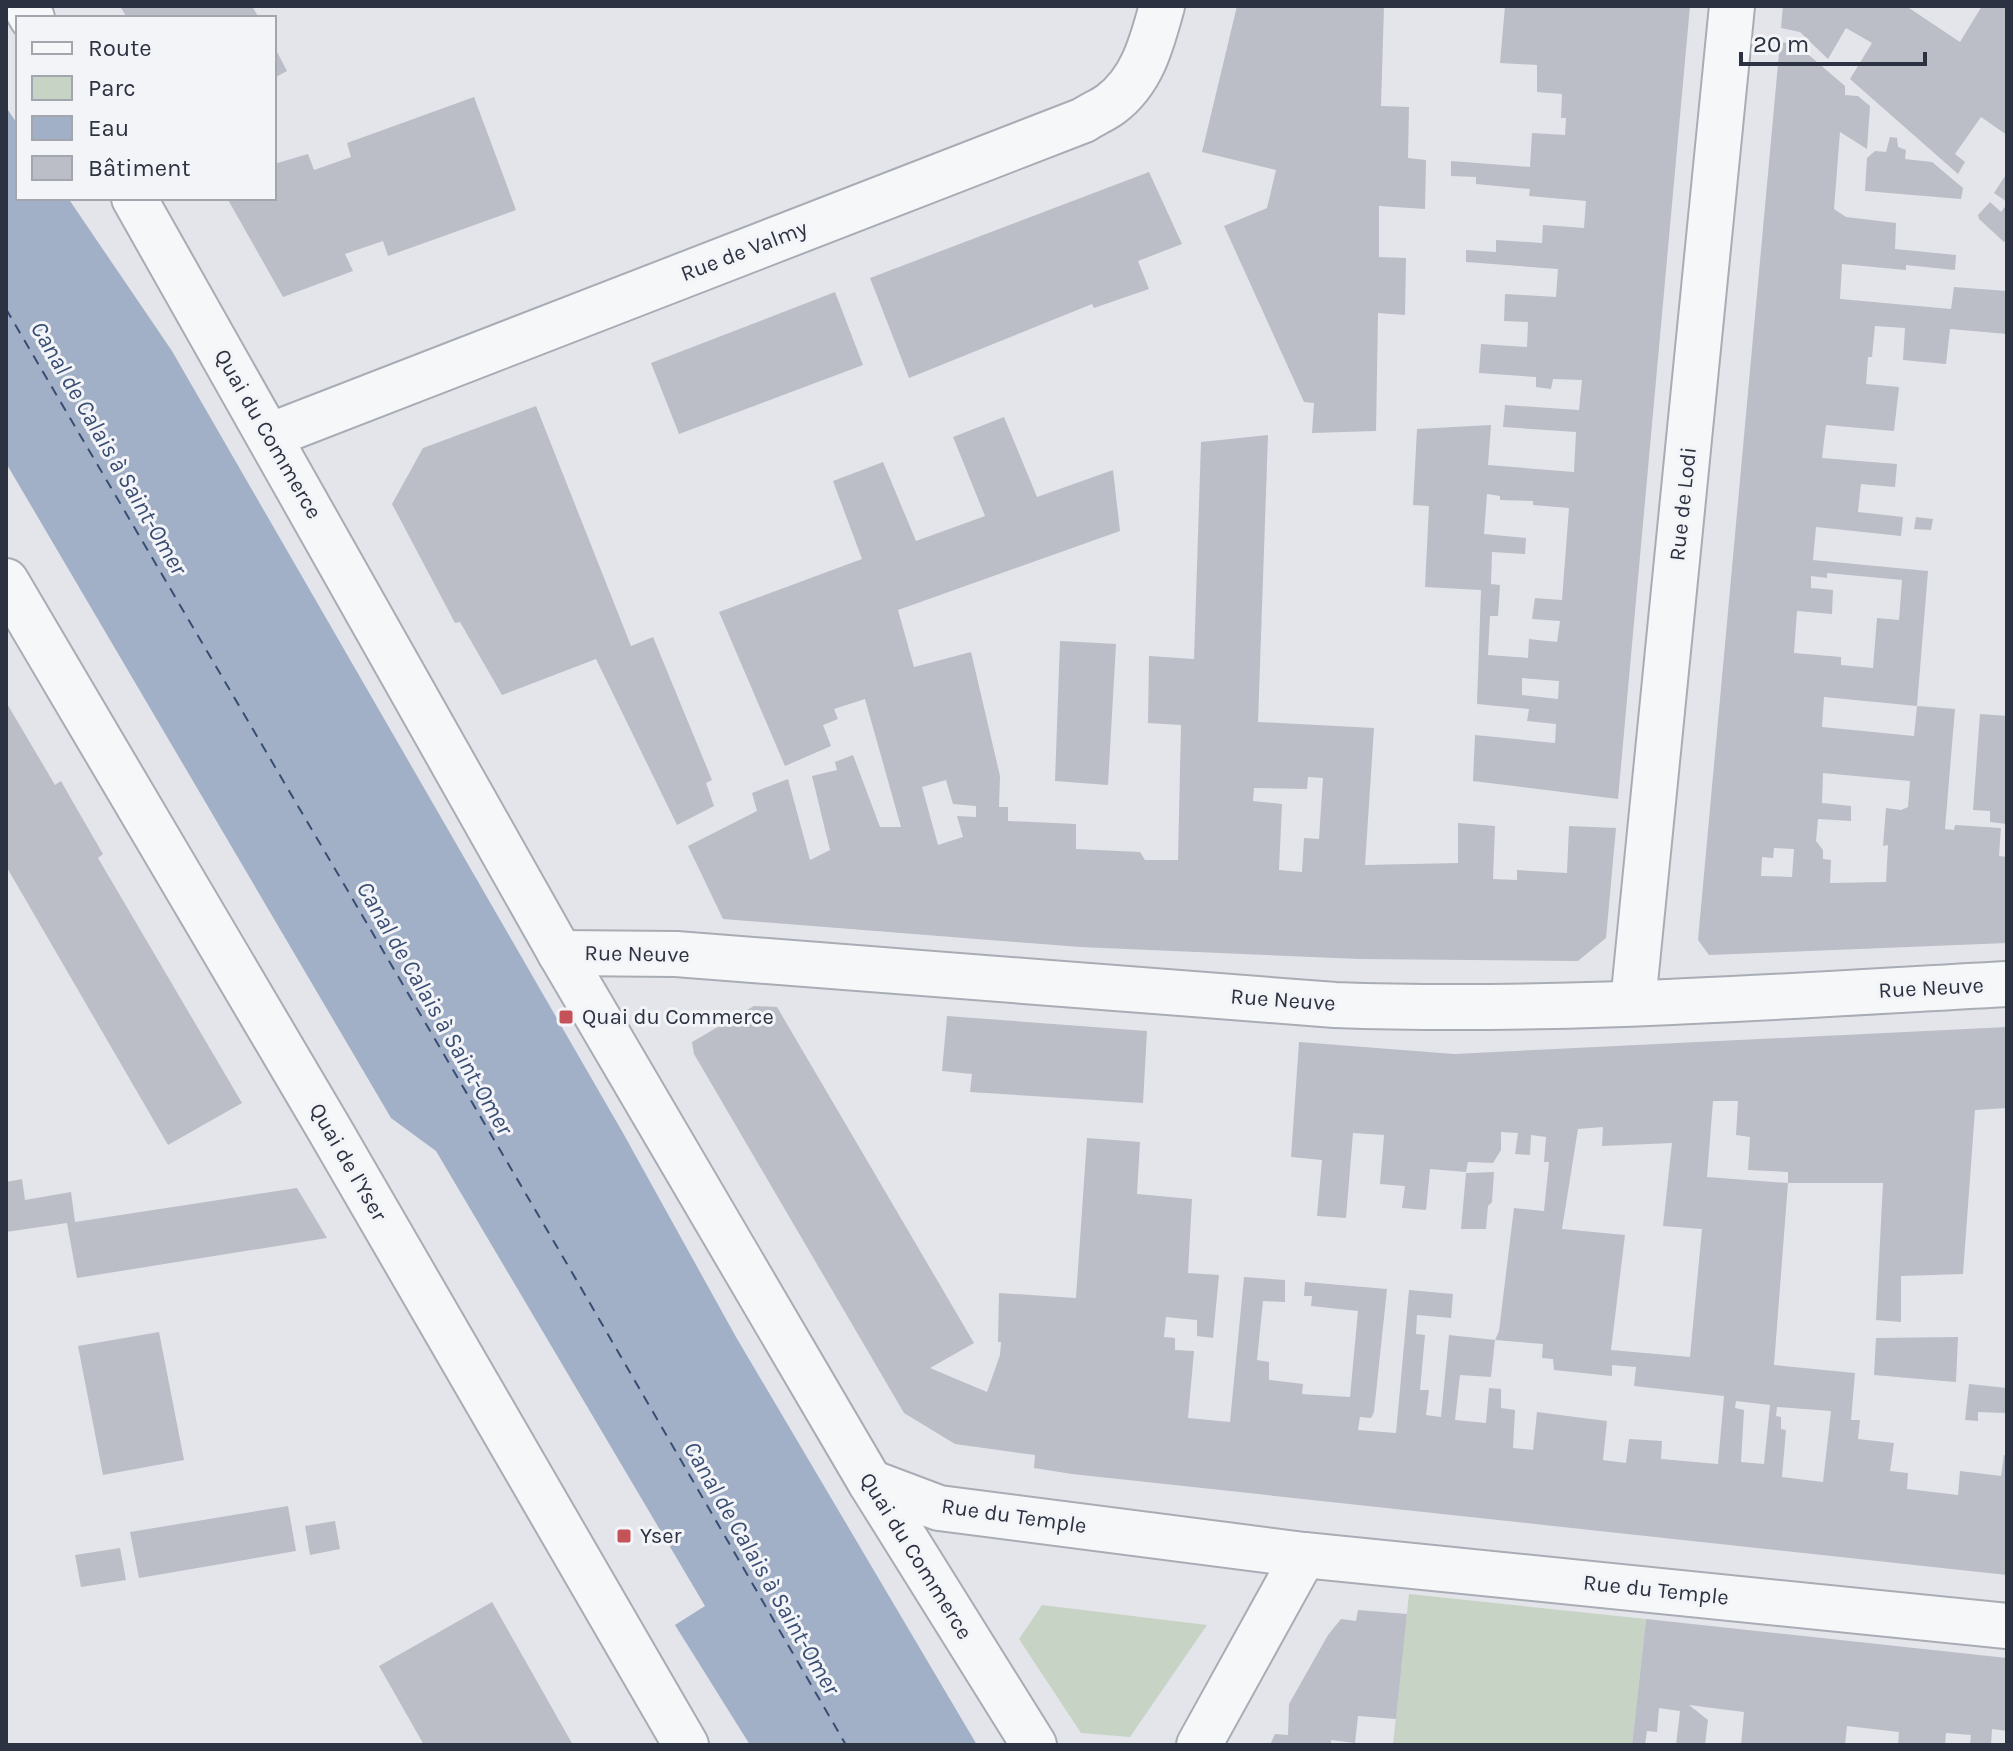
<svg xmlns="http://www.w3.org/2000/svg" width="2013" height="1751" viewBox="0 0 2013 1751" font-family="Karla,sans-serif">
<rect width="100%" height="100%" fill="#e3e5ea"/>
<!-- green -->
<g fill="#c7d4c5">
<path d="M1409 1594 1646 1619 1632 1745H1393Z"/>
<path d="M1042 1605 1207 1625 1130 1737 1081 1733 1019 1639Z"/>
</g>
<!-- water -->
<path fill="#a1b0c7" d="M6 107 18 125V198H68L172 351 623 1133 736 1337 977 1745H750L675 1625 705 1606 436 1151 391 1118 6 463Z"/>
<g fill="none" stroke-linecap="round" stroke-linejoin="round">
<!-- ferry -->
<path stroke="#394d73" stroke-width="2" stroke-dasharray="10 8" stroke-linecap="butt" d="M6 309 577 1281 846 1745"/>
</g>
<!-- building -->
<g fill="#bbbec7" fill-rule="evenodd">
<path d="M120 6H252L259 18H127Z"/>
<path d="M1237 6H1384L1381 106 1409 107 1408 158 1426 160 1425 209 1379 206V257L1406 258 1405 315 1378 313 1376 431 1312 433 1314 403 1304 402 1224 226 1267 208 1276 170 1202 152Z"/>
<path d="M1505 6H1690L1618 799 1473 781 1475 735 1555 743 1556 724 1527 721 1529 709 1477 704 1481 590 1425 587 1429 506 1413 505 1417 429 1491 425 1488 465 1574 472 1576 432 1503 427 1505 405 1579 410 1582 380 1553 379 1551 389 1536 387V377L1479 373 1481 344 1527 347 1528 322 1504 321 1505 294 1556 297 1558 269 1466 262V250L1496 252V240L1542 243 1543 225 1584 228 1586 201 1529 196 1530 189 1476 184V177L1451 176V161L1530 167 1532 133 1565 135 1566 118H1561L1562 94 1537 92V65L1500 63ZM1487 494 1500 496V500L1533 501V505L1569 508 1562 600 1535 598 1532 619 1560 621 1557 642 1529 639 1528 658 1488 655 1490 616H1498L1500 585 1491 584 1492 552 1525 554 1526 538 1484 534ZM1522 678 1559 681 1558 699 1522 695Z"/>
<path d="M1783 6H1906L1960 42 1982 6H2007V135L1981 117 1955 154 1965 162 1958 174 1850 79 1872 43 1846 28 1828 59 1800 32 1781 28Z"/>
<path d="M1780 42 1796 44 1845 86V95L1858 96 1870 106 1867 149 1840 132 1834 209 1846 217 1896 223 1895 249 1956 255 1955 270 1906 265V270L1842 264 1840 299 1951 309 1954 287 2007 291V334L1950 329 1946 364 1903 360 1905 328 1875 326 1872 357H1868L1866 384 1899 387 1894 431 1826 425 1822 458 1897 464 1895 487 1861 484 1858 512 1903 517 1901 536 1816 527 1813 560 1928 571 1917 706 1955 709 1945 829 1954 830 1955 825 2001 828 1999 856 2007 857V943L1709 955 1698 940ZM1827 573 1902 580 1899 620 1877 618 1873 668 1841 665V657L1794 653 1797 611 1832 614 1833 590 1811 588V576L1827 578ZM1824 697 1917 706 1914 736 1822 727ZM1823 773 1910 781 1908 807 1901 810 1886 808 1883 846 1888 845 1886 882 1830 883 1831 860 1823 859V850L1816 841 1818 819 1851 821V806L1822 803ZM1774 848 1794 849 1792 877 1761 876 1762 857 1773 858Z"/>
<path d="M274 46 287 71 274 78Z"/>
<path d="M474 97 516 210 388 256 383 241 345 254 353 271 283 297 227 198H274V164L308 154 314 170 351 157 347 143Z"/>
<path d="M1890 137 1897 138 1898 147 1906 150 1905 159 1932 162 1963 188 1961 199 1865 191 1867 158 1875 151 1886 152Z"/>
<path d="M1149 172 1182 244 1138 261 1149 289 1094 308 1092 304 909 378 870 278Z"/>
<path d="M2007 173V202L1994 193Z"/>
<path d="M1990 202 2001 212 2007 204V239L2004 242 1979 219 1978 215Z"/>
<path d="M835 292 863 365 679 434 651 363Z"/>
<path d="M536 406 631 646 653 637 712 780 706 783 714 806 677 825 596 659 502 695 460 622 455 623 392 504 423 448Z"/>
<path d="M1004 417 1037 497 1113 470 1120 531 898 610 914 667 971 652 1000 776 999 807H1008V821L1076 824V849L1140 852 1145 860H1178L1181 725 1148 723 1149 656 1194 659 1201 442 1268 435 1258 722 1374 728 1365 865 1458 863V823L1495 826 1493 879 1517 880V870L1567 873 1569 826 1616 828 1606 938 1578 961 1359 959 1080 947 723 919 688 846 757 811 752 793 788 779 810 860 830 850 812 776 837 770 835 762 853 755 880 827H901L865 699 834 709 838 719 823 725 831 746 785 766 719 612 862 559 833 481 883 462 916 541 985 516 953 437ZM1308 777 1323 778 1319 839 1304 838 1302 872 1279 870 1282 804 1253 801 1254 788 1307 789ZM946 780 953 804 976 806V817L957 816 963 837 938 845 922 787Z"/>
<path d="M1916 517 1933 519 1931 530 1914 529Z"/>
<path d="M1060 641 1116 644 1108 785 1055 781Z"/>
<path d="M6 702 55 785 61 781 70 797 103 854 98 858 242 1103 168 1145 6 866Z"/>
<path d="M1980 714 2007 716V824L1990 822V811L1973 810Z"/>
<path d="M754 1006 777 1007 974 1343 930 1368 987 1392 1000 1355 1001 1342H998L999 1293 1076 1298 1087 1138 1140 1142 1137 1194 1192 1199 1188 1273 1219 1275 1213 1338 1197 1336V1320L1166 1317 1164 1337 1175 1338V1350L1194 1351 1188 1418 1230 1422 1244 1277 1285 1280V1302L1263 1301 1257 1360 1269 1362V1380L1303 1384 1302 1394 1350 1397 1358 1311 1311 1306 1312 1296H1304L1305 1282 1387 1289 1374 1412 1371 1418 1360 1417 1358 1430 1396 1433 1409 1290 1453 1294 1451 1318 1417 1315 1416 1334 1425 1335 1420 1390H1429L1426 1415 1441 1417 1449 1335 1495 1340 1491 1377 1460 1375 1455 1420 1486 1423 1489 1388 1501 1389V1408L1515 1410 1513 1448 1533 1450 1537 1412 1583 1418 1607 1421 1603 1460 1626 1463 1629 1439 1662 1441 1661 1459 1718 1464 1724 1396 1634 1386 1636 1367 1612 1365V1376L1554 1370 1553 1359 1542 1358 1543 1344 1495 1340 1499 1331 1514 1208 1544 1211 1549 1162H1544L1546 1137 1531 1135 1530 1155 1515 1154 1518 1133 1501 1132V1150L1493 1163 1468 1162 1466 1172 1430 1169 1426 1210 1402 1208 1405 1186 1380 1184 1384 1135 1353 1133 1346 1218 1317 1216 1322 1160 1291 1157 1299 1042 1454 1054 2007 1027V1108L1975 1110 1963 1274 1901 1276V1322L1876 1320 1883 1183H1788V1172L1748 1170 1750 1137 1736 1135 1738 1101H1713L1707 1177 1788 1183 1774 1365 1855 1373 1851 1420H1860L1858 1439 1894 1443 1890 1471 1908 1473 1907 1489 1958 1495 1960 1471 2001 1476 2004 1455 2007 1456V1575L1072 1474 1034 1468 1035 1455 955 1444 904 1413 694 1054 692 1042ZM1603 1127 1602 1146 1672 1143 1663 1226 1702 1229 1690 1357 1611 1350 1625 1235 1562 1229 1578 1129ZM1736 1401 1770 1405 1764 1464 1741 1462 1744 1410 1735 1408ZM1777 1407 1831 1411 1823 1482 1782 1477 1786 1430 1781 1429V1417L1776 1416Z"/>
<path d="M947 1016 1147 1031 1143 1103 970 1092 972 1074 942 1071Z"/>
<path d="M1494 1172 1492 1202 1488 1206 1486 1229H1461L1466 1173Z"/>
<path d="M22 1179 25 1200 71 1192 75 1222 297 1188 327 1238 77 1278 67 1223 6 1232V1182Z"/>
<path d="M159 1332 184 1460 103 1475 78 1346Z"/>
<path d="M1958 1337 1956 1382 1874 1375 1876 1338Z"/>
<path d="M1969 1384 2007 1388V1413L1978 1412V1421L1965 1420Z"/>
<path d="M288 1506 296 1551 139 1578 130 1532Z"/>
<path d="M335 1521 340 1549 310 1555 305 1526Z"/>
<path d="M120 1548 126 1580 81 1587 75 1555Z"/>
<path d="M492 1602 573 1745H424L379 1666Z"/>
<path d="M1358 1610 1407 1614 1396 1719 1358 1716 1355 1743 1331 1740V1745H1270L1275 1734 1288 1735 1289 1704 1328 1635 1341 1619 1356 1621Z"/>
<path d="M1646 1619 2007 1658V1731L1992 1729 1991 1745H1970L1971 1735 1946 1733 1945 1745H1898L1899 1732 1847 1726 1845 1745H1741L1744 1712 1689 1705 1708 1720 1705 1745H1676L1680 1711 1659 1708 1657 1732 1647 1731 1645 1745H1632Z"/>
</g>
<g fill="none" stroke-linecap="round" stroke-linejoin="round">
<!-- minor casing -->
<g stroke="#a8acb4" stroke-width="48">
<g id="minor">
<path d="M25 6 32 18"/>
<path d="M134 198 560 953 870 1482 1034 1745"/>
<path d="M269 436 1084 120C1093 114 1103 110 1111 104 1143 80 1152 42 1162 6"/>
<path d="M6 581 328 1127 686 1745"/>
<path d="M560 953 676 954 1335 1005C1559 1013 1783 996 2007 984"/>
<path d="M1633 1003 1732 6"/>
<path d="M870 1482 939 1508 1304 1555 2007 1626"/>
<path d="M1199 1745 1304 1555"/>
</g>
</g>
<!-- minor -->
<use href="#minor" stroke="#f6f7f9" stroke-width="44"/>
</g>
<!-- markers -->
<g fill="#c55258" stroke="#f3f4f8" stroke-width="3">
<rect x="558" y="1009" width="16" height="16" rx="4"/>
<rect x="616" y="1528" width="16" height="16" rx="4"/>
</g>
<g text-anchor="middle" dominant-baseline="central" stroke-width="6" stroke-linejoin="round" paint-order="stroke">
<!-- street labels -->
<g font-size="22" fill="#2c3241" stroke="#f3f4f8">
<text transform="translate(744 251) rotate(-21)">Rue de Valmy</text>
<text transform="translate(268 434) rotate(60)">Quai du Commerce</text>
<text transform="translate(1683 504) rotate(-84)">Rue de Lodi</text>
<text transform="translate(637 954) rotate(1)">Rue Neuve</text>
<text transform="translate(1931 988) rotate(-3)">Rue Neuve</text>
<text transform="translate(1283 1000) rotate(4)">Rue Neuve</text>
<text transform="translate(348 1162) rotate(60)">Quai de l'Yser</text>
<text transform="translate(1014 1516) rotate(8)">Rue du Temple</text>
<text transform="translate(916 1556) rotate(58)">Quai du Commerce</text>
<text transform="translate(1656 1590) rotate(6)">Rue du Temple</text>
</g>
<!-- poi labels -->
<g font-size="22" fill="#2c3241" stroke="#f3f4f8" text-anchor="start">
<text x="582" y="1017">Quai du Commerce</text>
<text x="640" y="1536">Yser</text>
</g>
<!-- water labels -->
<g font-size="24" font-style="italic" fill="#394d73" stroke="#f3f4f8">
<text transform="translate(109 448) rotate(60)">Canal de Calais à Saint-Omer</text>
<text transform="translate(435 1008) rotate(60)">Canal de Calais à Saint-Omer</text>
<text transform="translate(762 1568) rotate(60)">Canal de Calais à Saint-Omer</text>
</g>
</g>
<!-- border -->
<rect width="2013" height="1751" fill="none" stroke="#2c3241" stroke-width="16"/>
<!-- legend -->
<rect x="16" y="16" width="260" height="184" fill="#f3f4f8" stroke="#a3a6af" stroke-width="2"/>
<rect x="32" y="42" width="40" height="12" fill="#f6f7f9" stroke="#a3a6af" stroke-width="2"/>
<text x="88" y="56" font-size="24" fill="#2c3241">Route</text>
<rect x="32" y="76" width="40" height="24" fill="#c7d4c5" stroke="#a3a6af" stroke-width="2"/>
<text x="88" y="96" font-size="24" fill="#2c3241">Parc</text>
<rect x="32" y="116" width="40" height="24" fill="#a1b0c7" stroke="#a3a6af" stroke-width="2"/>
<text x="88" y="136" font-size="24" fill="#2c3241">Eau</text>
<rect x="32" y="156" width="40" height="24" fill="#bbbec7" stroke="#a3a6af" stroke-width="2"/>
<text x="88" y="176" font-size="24" fill="#2c3241">Bâtiment</text>
<!-- scale -->
<path d="M1741 52v12h184v-12" fill="none" stroke="#2c3241" stroke-width="4"/>
<text x="1753" y="52" font-size="24" fill="#2c3241" stroke="#f3f4f8" stroke-width="6" paint-order="stroke">20 m</text>
</svg>
